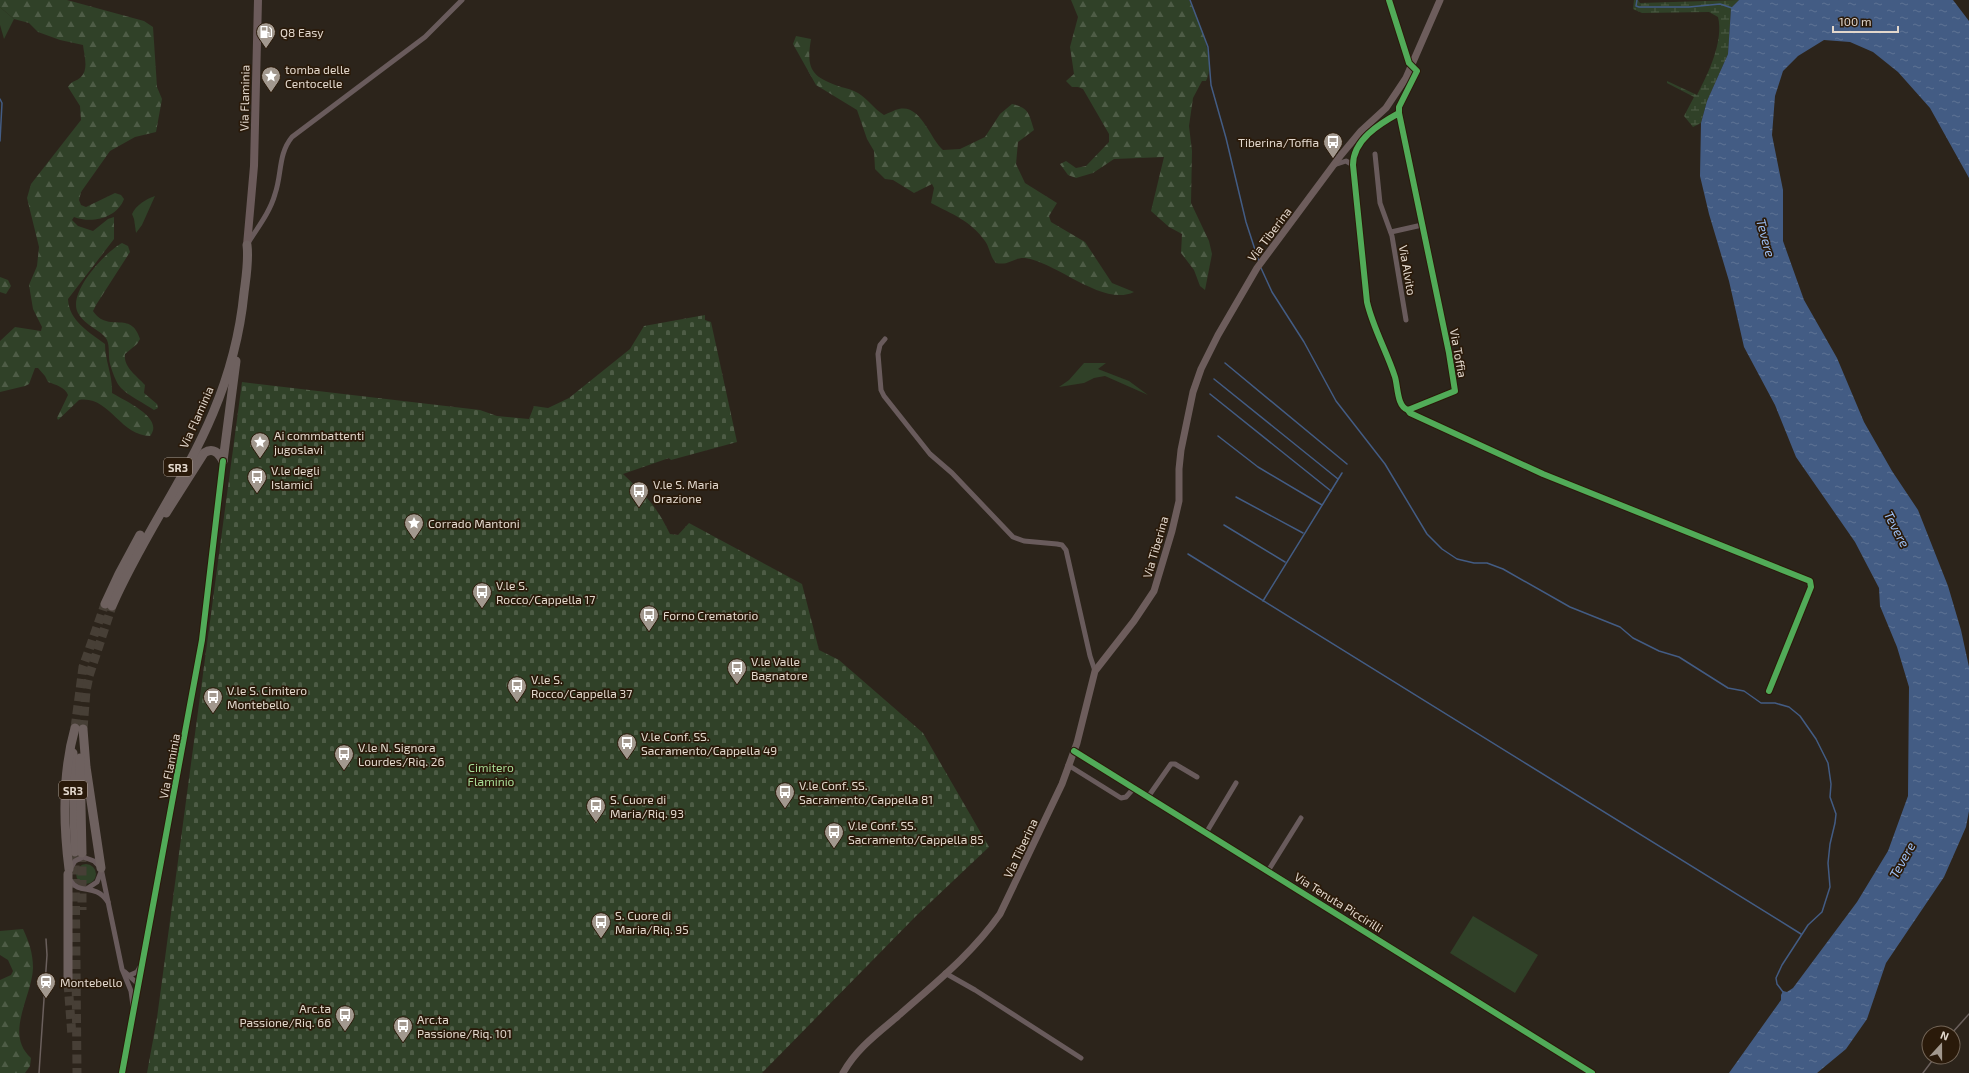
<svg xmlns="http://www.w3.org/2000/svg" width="1969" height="1073" viewBox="0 0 1969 1073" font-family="'Exo 2',sans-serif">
<defs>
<pattern id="forest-firs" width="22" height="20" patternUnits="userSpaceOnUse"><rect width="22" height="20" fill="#304128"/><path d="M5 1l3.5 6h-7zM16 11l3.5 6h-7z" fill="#4e5c46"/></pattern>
<pattern id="wetland-marsh" width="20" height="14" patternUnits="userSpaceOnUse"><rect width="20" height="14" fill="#304128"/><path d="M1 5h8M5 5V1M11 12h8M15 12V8" fill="none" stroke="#4e5c46"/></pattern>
<pattern id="cemetery-stones" width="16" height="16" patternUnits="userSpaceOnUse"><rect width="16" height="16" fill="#304128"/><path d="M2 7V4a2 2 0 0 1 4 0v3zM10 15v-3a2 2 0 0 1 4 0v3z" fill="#4e5c46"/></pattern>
<pattern id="water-ripples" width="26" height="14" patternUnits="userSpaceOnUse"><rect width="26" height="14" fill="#435c84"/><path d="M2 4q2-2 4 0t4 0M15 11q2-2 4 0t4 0" fill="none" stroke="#5e7394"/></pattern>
</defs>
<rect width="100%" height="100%" fill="#2c241b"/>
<!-- grass -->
<g fill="#304128">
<path d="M0 7 14 19 4 39 0 25Z"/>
<path d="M155 196 142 225 136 233 134 219 132 214C136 205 146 199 155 196Z"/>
<path d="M1084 363H1106L1098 369 1129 381 1148 395 1105 376 1094 378 1084 383 1059 387 1069 380Z"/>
<circle cx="86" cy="874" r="10"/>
<path d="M1473 916 1538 955 1515 993 1450 953Z"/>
</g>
<!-- forest -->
<g fill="url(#forest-firs)">
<path d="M0 0H67L144 21 153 27 157 87 162 99 156 132 135 137 110 151 81 192 79 200 81 205 86 207 115 193 121 195 124 199C117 218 92 224 74 217L72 220 78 226 93 231 108 219 114 217V239L68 299C69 321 89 332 105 344 105 361 113 376 112 393 125 401 165 418 150 436 120 436 109 395 79 400L58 420 57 418 68 395C65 387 56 385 48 382L45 376 38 368H35L29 384 25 386 0 392V341L15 327 41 331 42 327 33 309 29 285 37 266 39 247 27 198 31 184 81 120 80 106 68 87C72 80 76 82 81 77 89 69 84 55 83 45L60 40 38 32 29 23 14 19 0 7Z"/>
<path d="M1071 0H1189C1198 20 1217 60 1206 81H1202L1193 98 1189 126 1192 151 1191 203 1209 241 1212 254 1205 290 1200 286 1194 270 1181 253 1182 234 1169 227 1151 211 1164 157 1114 159 1093 173 1076 178 1068 175 1060 164 1066 161 1076 168 1086 166 1109 142V134L1083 89 1078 87H1072L1066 81 1074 74 1070 47 1078 17Z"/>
<path d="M796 36 811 39C806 69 811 77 841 87 846 88 853 90 858 93 868 99 874 109 884 115 889 113 894 110 899 109 921 104 930 139 943 150L960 149 985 137 1000 114 1012 104C1029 108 1029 114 1034 130L1018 142 1016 164 1025 183 1057 203 1049 216 1051 222 1085 242 1112 283 1134 292C1103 307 1058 263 1025 258 1014 257 1009 266 996 263 990 257 990 248 985 241 971 221 952 214 931 203L934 188 932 184 914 193 893 180 885 179 875 169 874 151 867 139 857 110 816 85 793 44Z"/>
<path d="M122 243 128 246 130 252 96 305 93 311C108 334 131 309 140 339L137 344 125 354C123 367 137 376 145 385L144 393 157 404 158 408 154 410C144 403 130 397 121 388 116 383 112 371 110 364 108 356 110 347 107 340 103 331 85 326 78 313 67 293 105 252 122 243Z"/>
<path d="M0 277 8 280 11 286 6 294 0 292Z"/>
<path d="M23 929C29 942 33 953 33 968 32 997 4 1034 31 1058L30 1066 25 1073H0V980L11 975 13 971 8 960 0 955V931Z"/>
</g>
<!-- wetland -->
<path fill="url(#wetland-marsh)" d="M1634 0H1638L1640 3 1739 0 1731 8 1728 54 1707 101 1701 123 1693 127 1684 116 1694 97 1667 83V81L1697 95C1708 74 1724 41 1718 17L1709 12 1642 13 1633 9Z"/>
<!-- cemetery -->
<path fill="url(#cemetery-stones)" d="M705 315V320L711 322 737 442 671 460 669 458 623 474C645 495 656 505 670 534L678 535 689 523 802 584 819 650 839 660 923 733 989 847 916 916 762 1073H147L157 1018 242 382 480 410 497 416 529 419 534 406 548 408 569 398 630 349 644 326Z"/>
<!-- water -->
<path fill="url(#water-ripples)" d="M1739 0H1953L1969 21V178L1930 108 1898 72 1873 52 1850 42 1824 40 1798 56 1783 71 1775 96 1772 135 1783 190V241L1804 300 1837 358 1864 422 1892 471 1918 510 1948 586 1961 630 1969 667V811L1966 827 1944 877 1886 963 1867 1019 1846 1049 1817 1073H1729L1781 1000V995L1783 991 1787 992 1793 988 1857 902 1888 851 1908 796 1909 687 1897 647 1880 606 1879 588 1855 542 1796 457 1775 405 1744 347 1729 281 1709 214 1700 176 1701 123 1707 101 1728 54 1731 8Z"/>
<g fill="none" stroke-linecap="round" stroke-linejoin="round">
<!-- stream -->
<g stroke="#435c84" stroke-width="1.5">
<path d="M1190 0 1208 47 1211 85 1226 138 1246 222 1259 262"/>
<path d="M1637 0 1636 6 1639 7H1689L1720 4 1732 8"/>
<path d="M0 99 2 103 0 141"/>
<path d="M1261 268 1272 292 1304 342 1336 401 1385 464 1427 534 1442 549 1457 559 1474 563H1487L1503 569 1570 607 1620 627 1633 638 1659 651 1679 657 1728 688 1744 691 1761 703H1775L1789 707 1800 716 1816 739 1828 763 1831 784 1830 797 1836 814 1835 823 1830 844 1828 863 1830 887 1822 912 1808 925 1782 965 1776 978 1777 984 1783 992"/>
<path d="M1225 363 1347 464"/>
<path d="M1214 379 1338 479"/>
<path d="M1210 394 1331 491"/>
<path d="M1218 436 1258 467 1322 505"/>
<path d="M1236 497 1303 533"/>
<path d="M1224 525 1285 562"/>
<path d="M1188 554 1801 934"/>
<path d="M1263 601 1342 473"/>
</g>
<!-- highway-tunnel -->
<g stroke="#473f36" stroke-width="9" stroke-dasharray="9 4.5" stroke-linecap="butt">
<path d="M75 728 83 667 105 604"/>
<path d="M83 729 86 691 89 676 112 606"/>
<path d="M75 852 77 1073"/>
<path d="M82 853V910"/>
<path d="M68 983 72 1036"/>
</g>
<!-- street -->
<g stroke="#695b5c" stroke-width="5">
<path d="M1389 0 1409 63 1417 71 1399 107V113L1449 353 1455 391 1408 410C1397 407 1398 387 1395 377 1387 352 1373 328 1367 302L1353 165C1353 140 1379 124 1399 113"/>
<path d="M1375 154 1380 203 1392 236 1406 320"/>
<path d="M1334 165 1346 161 1353 165"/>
<path d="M1391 232 1422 225"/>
<path d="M248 243C258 227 270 212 275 194 282 174 278 154 292 137L425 37 462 0"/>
<path d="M885 339 880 345 878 354 881 390 884 396 930 454 952 473 1013 537 1024 541 1057 544 1062 545 1066 550 1090 656 1095 671"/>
<path d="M1408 410 1410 413 1543 474 1810 581 1811 587 1769 691"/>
<path d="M1074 751 1592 1073"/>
<path d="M1068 765 1121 798 1126 797 1134 788"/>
<path d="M1148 797 1171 764H1175L1197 777"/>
<path d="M1206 833 1236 783"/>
<path d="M70 869 75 861 83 857 94 861 101 868 122 969 131 991 133 1006"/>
<path d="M1268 871 1301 818"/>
<path d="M70 880C80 896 94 882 108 902"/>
<path d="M88 888 97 882 101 872"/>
<path d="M125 972 139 985"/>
<path d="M945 973 975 990 1081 1058"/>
<path d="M128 976 137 972 140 967"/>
<path d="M122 1073 202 640 223 461"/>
</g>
<!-- secondary -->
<path stroke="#6d5d5c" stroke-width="7" d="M843 1073C856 1049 878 1033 898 1016 934 984 972 954 1000 914L1062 784 1077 743 1095 671 1134 621 1154 591 1172 531 1179 501V469L1181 450 1193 392 1201 369 1218 335 1257 268 1341 155 1361 131 1386 108 1406 78 1440 0"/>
<!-- primary -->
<path stroke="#6c5b5b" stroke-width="8" d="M247 245 254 166 258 0"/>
<!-- highway -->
<g stroke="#6e615f" stroke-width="9">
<path d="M223 461 236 361"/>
<path d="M166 513 204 453C213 447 219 453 223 461"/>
<path d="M105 604 119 574 140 535"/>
<path d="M112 606C141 539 185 480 213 413 229 375 240 334 244 293 246 277 249 260 247 245"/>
<path d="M83 729 86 767 101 868"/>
<path d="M73 753 75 852"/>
<path d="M80 758 82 853"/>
<path d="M69 869C63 822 62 774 75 728"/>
<path d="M68 874V983"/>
</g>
<!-- rail -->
<g stroke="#6b605d" stroke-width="1.5">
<path d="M1952 1033 1969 1014"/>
<path d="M39 1073 47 955 46 939"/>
<path d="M1923 1073 1935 1057"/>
</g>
<!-- cycleway casing -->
<g stroke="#2a1a0a" stroke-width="8">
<g id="cycleway">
<path d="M1389 0 1409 63 1417 71 1399 107V113L1449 353 1455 391 1408 410C1397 407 1398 387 1395 377 1387 352 1373 328 1367 302L1353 165C1353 140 1379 124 1399 113"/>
<path d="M1408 410 1410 413 1543 474 1810 581 1811 587 1769 691"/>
<path d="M1074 751 1592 1073"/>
<path d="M122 1073 202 640 223 461"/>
</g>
</g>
<!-- cycleway -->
<use href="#cycleway" stroke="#51ab58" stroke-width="6"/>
</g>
<!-- icons -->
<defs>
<g id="fuel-pin" transform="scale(1)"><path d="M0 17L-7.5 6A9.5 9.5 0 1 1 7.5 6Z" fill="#a2988e" stroke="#2a1a0a"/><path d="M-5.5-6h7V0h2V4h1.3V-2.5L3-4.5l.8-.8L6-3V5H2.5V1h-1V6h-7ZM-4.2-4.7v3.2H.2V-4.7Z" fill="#fff"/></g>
<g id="sight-pin" transform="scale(1)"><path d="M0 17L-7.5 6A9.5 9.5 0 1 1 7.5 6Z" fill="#a2988e" stroke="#2a1a0a"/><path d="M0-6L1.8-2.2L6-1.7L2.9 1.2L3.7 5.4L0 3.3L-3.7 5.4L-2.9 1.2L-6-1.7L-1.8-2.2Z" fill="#fff"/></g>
<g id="bus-pin" transform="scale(1)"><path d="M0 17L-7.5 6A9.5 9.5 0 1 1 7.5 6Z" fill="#a2988e" stroke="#2a1a0a"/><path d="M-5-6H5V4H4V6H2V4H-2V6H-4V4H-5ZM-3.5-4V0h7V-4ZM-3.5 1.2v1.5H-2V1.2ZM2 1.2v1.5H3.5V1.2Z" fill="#fff"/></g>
<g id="station-pin" transform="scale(1)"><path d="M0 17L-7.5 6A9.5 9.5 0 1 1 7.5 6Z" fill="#a2988e" stroke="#2a1a0a"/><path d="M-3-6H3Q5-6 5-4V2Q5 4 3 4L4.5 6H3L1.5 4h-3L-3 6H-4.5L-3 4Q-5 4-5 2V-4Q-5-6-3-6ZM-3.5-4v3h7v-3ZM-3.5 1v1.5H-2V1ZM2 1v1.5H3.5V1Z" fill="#fff"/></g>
</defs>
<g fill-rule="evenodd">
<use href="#fuel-pin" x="266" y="32"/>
<use href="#sight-pin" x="271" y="76"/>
<use href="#bus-pin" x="1333" y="142"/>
<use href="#sight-pin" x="260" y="442"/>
<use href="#bus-pin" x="257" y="477"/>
<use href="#bus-pin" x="639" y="491"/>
<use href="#sight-pin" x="414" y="523"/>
<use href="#bus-pin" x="482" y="592"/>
<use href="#bus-pin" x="649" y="615"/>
<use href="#bus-pin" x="737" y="668"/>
<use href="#bus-pin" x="517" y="686"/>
<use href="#bus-pin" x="213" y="697"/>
<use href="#bus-pin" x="627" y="743"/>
<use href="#bus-pin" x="344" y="754"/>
<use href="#bus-pin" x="785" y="792"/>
<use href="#bus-pin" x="596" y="806"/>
<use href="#bus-pin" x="834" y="832"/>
<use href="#bus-pin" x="601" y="922"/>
<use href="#station-pin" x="46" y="982"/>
<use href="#bus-pin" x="345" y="1015"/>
<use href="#bus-pin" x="403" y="1026"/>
</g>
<g text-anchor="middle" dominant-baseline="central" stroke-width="3.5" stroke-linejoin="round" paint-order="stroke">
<!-- shield labels -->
<g fill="#2a1a0a" stroke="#ab9e92" stroke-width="1">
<rect x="164" y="458" width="28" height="18" rx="3"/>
<rect x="59" y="781" width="28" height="18" rx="3"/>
</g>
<g font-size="11" font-weight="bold" fill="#e2d7cc">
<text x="178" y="467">SR3</text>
<text x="73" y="790">SR3</text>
</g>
<!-- poi labels -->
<g font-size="12" fill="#e2d7cc" stroke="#2a1a0a" text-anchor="start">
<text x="280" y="32">Q8 Easy</text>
<text x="285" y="69">tomba delle<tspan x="285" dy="14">Centocelle</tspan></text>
<text x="1319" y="142" text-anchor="end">Tiberina/Toffia</text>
<text x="274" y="435">Ai commbattenti<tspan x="274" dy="14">jugoslavi</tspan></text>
<text x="271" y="470">V.le degli<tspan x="271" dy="14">Islamici</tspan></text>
<text x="653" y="484">V.le S. Maria<tspan x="653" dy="14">Orazione</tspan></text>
<text x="428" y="523">Corrado Mantoni</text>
<text x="496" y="585">V.le S.<tspan x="496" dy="14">Rocco/Cappella 17</tspan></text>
<text x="663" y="615">Forno Crematorio</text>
<text x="751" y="661">V.le Valle<tspan x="751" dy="14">Bagnatore</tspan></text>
<text x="531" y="679">V.le S.<tspan x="531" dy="14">Rocco/Cappella 37</tspan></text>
<text x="227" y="690">V.le S. Cimitero<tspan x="227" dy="14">Montebello</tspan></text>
<text x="641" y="736">V.le Conf. SS.<tspan x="641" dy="14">Sacramento/Cappella 49</tspan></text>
<text x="358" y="747">V.le N. Signora<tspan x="358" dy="14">Lourdes/Riq. 26</tspan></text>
<text x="799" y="785">V.le Conf. SS.<tspan x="799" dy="14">Sacramento/Cappella 81</tspan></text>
<text x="610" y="799">S. Cuore di<tspan x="610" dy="14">Maria/Riq. 93</tspan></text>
<text x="848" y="825">V.le Conf. SS.<tspan x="848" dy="14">Sacramento/Cappella 85</tspan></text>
<text x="615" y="915">S. Cuore di<tspan x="615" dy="14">Maria/Riq. 95</tspan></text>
<text x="60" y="982">Montebello</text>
<text x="331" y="1008" text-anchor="end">Arc.ta<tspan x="331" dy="14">Passione/Riq. 66</tspan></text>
<text x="417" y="1019">Arc.ta<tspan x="417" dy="14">Passione/Riq. 101</tspan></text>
</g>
<!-- street labels -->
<g font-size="12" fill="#e2d7cc" stroke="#2a1a0a">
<text transform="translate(244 98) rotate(-89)">Via Flaminia</text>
<text transform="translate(1269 234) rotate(-53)">Via Tiberina</text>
<text transform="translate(1408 270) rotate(80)">Via Alvito</text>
<text transform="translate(1459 353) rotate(80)">Via Toffia</text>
<text transform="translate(196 417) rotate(-66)">Via Flaminia</text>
<text transform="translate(1155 547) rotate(-74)">Via Tiberina</text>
<text transform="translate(169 766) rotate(-79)">Via Flaminia</text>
<text transform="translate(1020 848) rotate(-65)">Via Tiberina</text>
<text transform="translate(1339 902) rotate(32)">Via Tenuta Piccirilli</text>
</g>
<!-- park labels -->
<g font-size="12" fill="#a9de98" stroke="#2a1a0a">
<text x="491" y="767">Cimitero<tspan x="491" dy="14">Flaminio</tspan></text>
</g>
<!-- water labels -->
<g font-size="13" font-style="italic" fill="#9ec2f9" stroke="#2a1a0a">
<text transform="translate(1766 238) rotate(75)">Tevere</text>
<text transform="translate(1897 529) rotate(62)">Tevere</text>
<text transform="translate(1902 860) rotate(-61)">Tevere</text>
</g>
</g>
<!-- north arrow -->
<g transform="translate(1941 1045) rotate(21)"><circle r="19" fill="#2a1a0a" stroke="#746658"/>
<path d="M0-3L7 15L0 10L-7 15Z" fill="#a2988e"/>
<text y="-6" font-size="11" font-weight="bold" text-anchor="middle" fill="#e2d7cc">N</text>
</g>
<!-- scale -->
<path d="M1833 26v6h65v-6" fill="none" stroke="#e2d7cc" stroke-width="2"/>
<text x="1839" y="26" font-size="12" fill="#e2d7cc" stroke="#2a1a0a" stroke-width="3" paint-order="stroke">100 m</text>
</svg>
